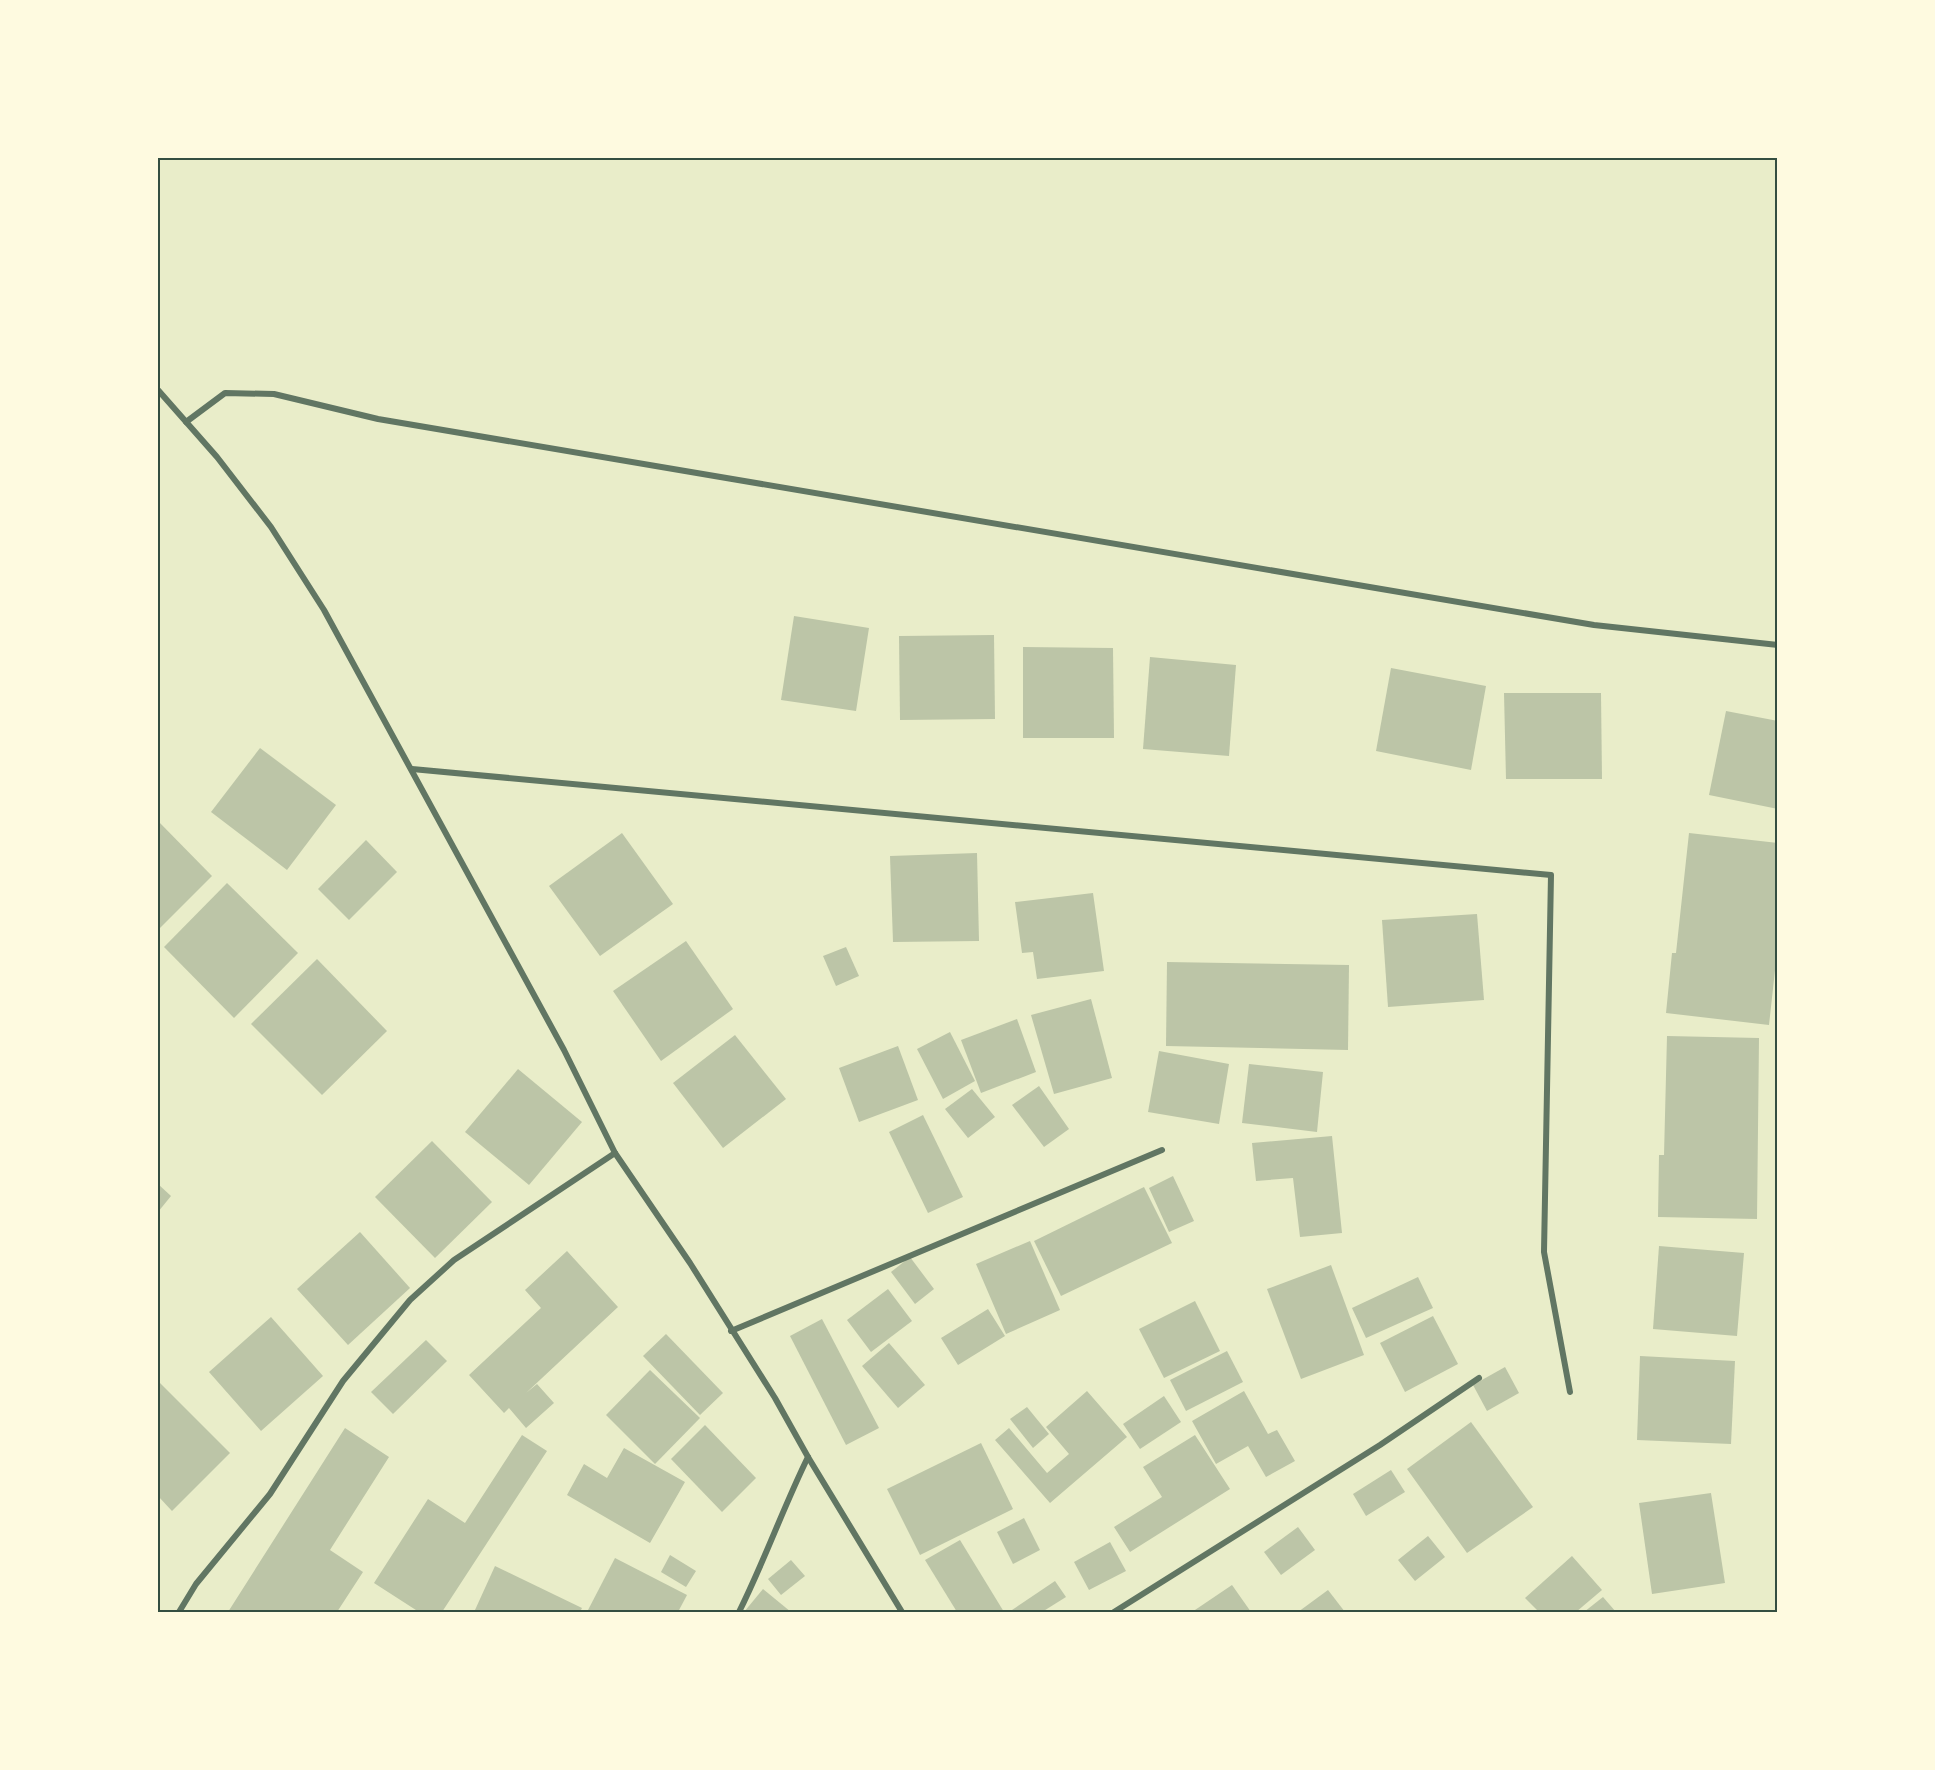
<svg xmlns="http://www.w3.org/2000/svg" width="1935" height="1770" viewBox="0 0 1935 1770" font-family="Bitter,serif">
<rect width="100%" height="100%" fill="#e9edc9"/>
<!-- building -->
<g fill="#bcc5a7">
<path d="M794 616 869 628 856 711 781 700Z"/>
<path d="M994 635 995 719 900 720 899 636Z"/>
<path d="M1023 647 1113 648 1114 738H1023Z"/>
<path d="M1150 657 1236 665 1229 756 1143 749Z"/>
<path d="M1391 668 1486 686 1471 770 1376 751Z"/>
<path d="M1504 693H1601L1602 779H1506Z"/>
<path d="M1726 711 1778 721V809L1709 795Z"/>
<path d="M260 748 336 805 287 870 211 812Z"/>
<path d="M158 821 212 876 158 930Z"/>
<path d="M622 833 673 904 600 956 549 886Z"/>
<path d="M1689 833 1778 843V943L1769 1025 1666 1013 1672 953H1676Z"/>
<path d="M366 840 397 872 349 920 318 889Z"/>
<path d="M977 853 979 941 893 942 890 856Z"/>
<path d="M227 883 298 953 234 1018 164 947Z"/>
<path d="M1093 893 1104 971 1037 979 1033 952 1022 953 1015 902Z"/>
<path d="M1477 914 1484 1000 1388 1007 1382 920Z"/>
<path d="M686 941 733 1009 661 1061 613 991Z"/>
<path d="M846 947 859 976 836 986 823 956Z"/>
<path d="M317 959 387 1031 322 1095 251 1024Z"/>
<path d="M1167 962 1349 965 1348 1050 1166 1046Z"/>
<path d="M1091 999 1112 1078 1054 1094 1031 1015Z"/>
<path d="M1017 1019 1036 1072 981 1093 961 1040Z"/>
<path d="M950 1032 975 1081 943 1099 917 1049Z"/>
<path d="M735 1035 786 1099 723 1148 673 1083Z"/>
<path d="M1667 1036 1759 1038 1757 1219 1658 1217 1659 1155H1664Z"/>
<path d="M898 1046 918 1100 859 1122 839 1068Z"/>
<path d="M1159 1051 1229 1064 1219 1124 1148 1112Z"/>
<path d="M1249 1064 1323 1072 1317 1132 1242 1123Z"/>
<path d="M518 1069 582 1122 529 1185 465 1132Z"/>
<path d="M1039 1086 1069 1129 1044 1147 1012 1105Z"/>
<path d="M972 1089 995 1117 968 1138 945 1109Z"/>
<path d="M923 1115 963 1197 928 1213 889 1132Z"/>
<path d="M1332 1136 1342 1233 1300 1237 1293 1178 1256 1181 1252 1143Z"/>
<path d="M432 1141 492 1202 435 1258 375 1197Z"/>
<path d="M1173 1176 1194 1221 1169 1232 1149 1188Z"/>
<path d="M158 1184 171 1196 158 1212Z"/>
<path d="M1144 1187 1172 1243 1061 1296 1034 1241Z"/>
<path d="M360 1232 410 1288 348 1345 297 1289Z"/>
<path d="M1030 1241 1060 1310 1006 1334 976 1264Z"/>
<path d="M1659 1246 1744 1253 1737 1336 1653 1329Z"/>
<path d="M567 1251 618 1307 526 1393 537 1384 554 1403 526 1428 509 1408 504 1413 469 1375 541 1308 525 1290Z"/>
<path d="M910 1257 934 1289 915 1304 891 1272Z"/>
<path d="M1331 1265 1364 1355 1301 1379 1267 1289Z"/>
<path d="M1418 1277 1433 1308 1366 1338 1352 1308Z"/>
<path d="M888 1289 912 1321 871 1352 847 1320Z"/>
<path d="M1195 1301 1220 1351 1164 1378 1139 1329Z"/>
<path d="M988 1309 1005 1336 958 1365 941 1338Z"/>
<path d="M1433 1316 1458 1364 1405 1392 1380 1343Z"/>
<path d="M271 1317 323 1376 261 1431 209 1372Z"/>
<path d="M822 1319 879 1428 846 1445 790 1336Z"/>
<path d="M666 1334 723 1393 700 1415 643 1356Z"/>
<path d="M426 1340 447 1361 393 1414 371 1392Z"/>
<path d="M889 1343 925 1385 898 1408 862 1366Z"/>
<path d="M1227 1351 1243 1382 1186 1411 1170 1380Z"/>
<path d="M1640 1356 1735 1361 1731 1444 1637 1440Z"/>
<path d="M1505 1367 1519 1393 1487 1411 1473 1385Z"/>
<path d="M650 1370 700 1418 655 1464 606 1415Z"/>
<path d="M160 1383 230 1453 172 1511 158 1496V1385Z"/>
<path d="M1087 1391 1127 1437 1050 1503 995 1440 1009 1428 1047 1473 1069 1454 1046 1427Z"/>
<path d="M1244 1391 1268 1434 1277 1430 1295 1461 1266 1477 1248 1446 1216 1464 1192 1421Z"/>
<path d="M1164 1396 1181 1422 1140 1449 1123 1424Z"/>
<path d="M1027 1407 1049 1434 1033 1448 1010 1419Z"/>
<path d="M1471 1422 1533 1507 1467 1553 1407 1469Z"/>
<path d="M705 1425 756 1478 722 1512 671 1459Z"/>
<path d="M345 1428 389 1457 330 1550 363 1572 337 1612H228Z"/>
<path d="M522 1435 547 1451 442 1612H419L374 1583 428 1499 465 1523Z"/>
<path d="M1195 1435 1230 1489 1130 1552 1114 1527 1162 1497 1143 1467Z"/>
<path d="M981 1443 1013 1509 920 1555 887 1489Z"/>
<path d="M624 1448 685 1482 650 1543 567 1495 584 1464 607 1478Z"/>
<path d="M1391 1470 1405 1492 1366 1516 1353 1494Z"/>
<path d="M1711 1493 1725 1583 1652 1594 1639 1503Z"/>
<path d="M1024 1518 1040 1550 1013 1564 997 1532Z"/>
<path d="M1298 1527 1315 1550 1281 1575 1264 1552Z"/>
<path d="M1428 1536 1445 1557 1415 1581 1398 1560Z"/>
<path d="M960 1540 1004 1612H957L925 1560Z"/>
<path d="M1110 1542 1126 1571 1089 1590 1074 1562Z"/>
<path d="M670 1555 696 1571 686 1587 661 1572Z"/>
<path d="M1572 1556 1602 1590 1576 1612H1539L1525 1598Z"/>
<path d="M615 1558 687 1595 678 1612H587Z"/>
<path d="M791 1560 805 1576 781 1595 768 1579Z"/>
<path d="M495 1566 582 1608 580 1612H479L475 1610Z"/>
<path d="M1055 1581 1066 1597 1042 1612H1013L1012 1610Z"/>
<path d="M1232 1585 1251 1612H1192Z"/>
<path d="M763 1589 791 1612H744Z"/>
<path d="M1328 1590 1345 1612H1298Z"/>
<path d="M1603 1597 1616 1612H1584Z"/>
</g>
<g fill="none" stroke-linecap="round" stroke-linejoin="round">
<!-- minor -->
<g stroke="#617663" stroke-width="6">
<path d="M158 390 217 457 271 527 324 610 564 1050 615 1153 690 1263 775 1398 808 1457 902 1612"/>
<path d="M186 422 225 393 274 394 378 419 1594 625 1778 645"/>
<path d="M412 769 1551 875 1544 1252 1570 1392"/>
<path d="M731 1331 1162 1150"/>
<path d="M179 1612 196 1584 270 1494 343 1381 410 1300 454 1260 615 1153"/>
<path d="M739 1612C764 1562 783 1508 808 1457"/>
<path d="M1114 1612 1380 1445 1479 1378"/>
</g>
</g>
<!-- border -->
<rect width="1935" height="1770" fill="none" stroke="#fefae0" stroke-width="318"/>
<rect x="159" y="159" width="1617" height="1452" fill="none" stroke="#344e41" stroke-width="2"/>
</svg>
